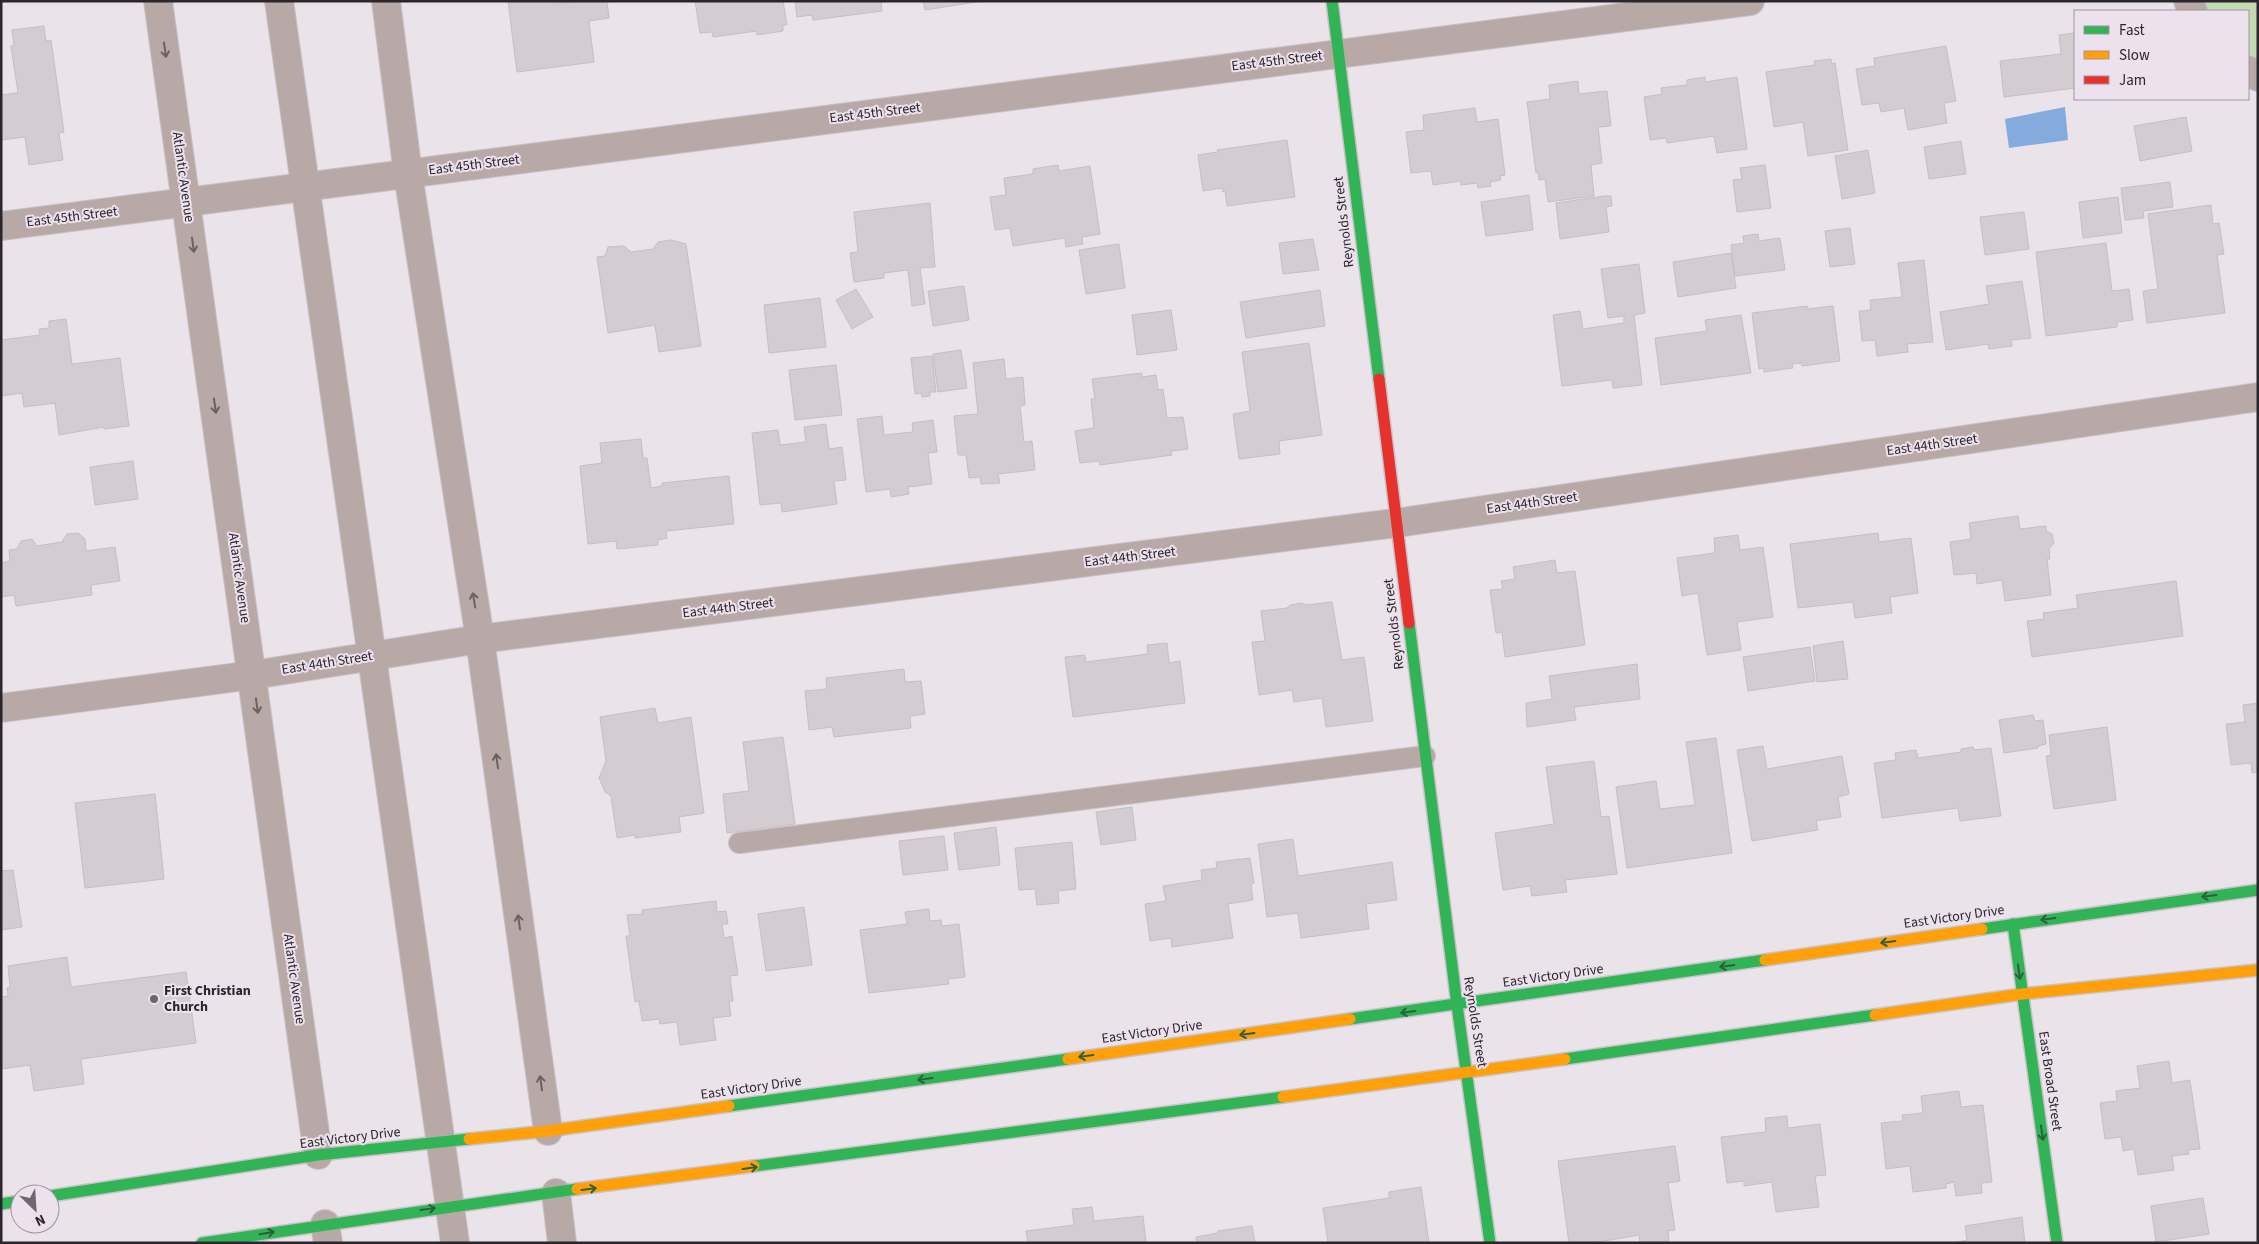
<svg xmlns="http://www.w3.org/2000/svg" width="2259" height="1244" viewBox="0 0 2259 1244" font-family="'Source Sans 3',sans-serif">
<rect width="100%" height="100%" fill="#eae4ea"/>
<!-- green -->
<path fill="#c3dbb0" d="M2188 1H2258V77L2248 70V11H2193Z"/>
<!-- water -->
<path fill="#85aadd" d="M2065 107 2068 140 2009 148 2005 119Z"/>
<!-- building -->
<g fill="#d3cdd1" stroke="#c4bfc3">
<path d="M508 1H554L555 3 607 1 609 18 589 21 594 62 517 72Z"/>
<path d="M695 1H783L787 25H783V31L757 35V31L713 37 712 32 700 33Z"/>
<path d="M795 1H881L882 11 813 20 812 15 797 17Z"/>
<path d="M923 1H983L925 10Z"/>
<path d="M44 26 46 41 51 40 64 132 59 133 63 160 29 165 25 137 1 140V95L18 93 11 46 14 45 12 30Z"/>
<path d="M2075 33V88L2004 97 2000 61 2061 54 2059 35Z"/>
<path d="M1946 46 1956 101 1944 103 1947 123 1908 130 1904 108 1881 112 1879 103 1862 105 1856 69 1875 66 1874 58Z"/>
<path d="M1831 59 1832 64 1835 63 1848 150 1808 156 1803 122 1774 127 1766 72 1815 65 1814 61Z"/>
<path d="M1705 77V82L1737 77 1747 149 1717 153 1714 136 1667 143 1666 138 1650 140 1644 97 1662 94 1661 88 1687 85V80Z"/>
<path d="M1578 81 1579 94 1607 91 1611 126 1598 127 1602 163 1591 165 1594 196 1548 202 1545 179 1539 180 1538 172 1536 173 1527 102 1550 99 1549 85Z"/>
<path d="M1475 108 1477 122 1498 119 1505 175 1500 176 1501 180 1490 182 1491 186 1478 188 1477 183 1461 185V181L1433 185 1431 171 1411 173 1406 132 1424 130 1423 115Z"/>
<path d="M2186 117 2192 151 2140 161 2134 126Z"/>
<path d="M1287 140 1295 197 1227 206 1225 191 1223 192 1222 188 1203 191 1198 155 1218 152 1217 150Z"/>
<path d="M1961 141 1966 174 1929 179 1924 147Z"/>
<path d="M1868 150 1875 193 1842 199 1835 156Z"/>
<path d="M1058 165 1059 171 1090 166 1100 234 1082 237 1083 244 1066 247 1065 238 1013 246 1010 228 995 230 990 197 1006 195 1004 178 1033 174V169Z"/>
<path d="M1765 165 1771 208 1737 212 1733 180 1742 179 1740 168Z"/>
<path d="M2170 182 2173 207 2143 211 2144 218 2125 220 2121 188Z"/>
<path d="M1529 195 1533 230 1486 236 1481 202Z"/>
<path d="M1604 196H1611L1612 206 1606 207 1609 232 1560 239 1556 203Z"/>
<path d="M2118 197 2122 233 2083 238 2079 202Z"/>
<path d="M930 203 935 267 920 268 925 304 912 306 908 270 884 273V278L854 282 850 253 858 252 854 212Z"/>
<path d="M2211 205 2213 224 2219 223 2224 254 2217 255 2225 313 2147 323 2143 291 2158 289 2148 214Z"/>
<path d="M2024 212 2029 249 1985 255 1980 217Z"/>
<path d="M1850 228 1855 264 1830 267 1825 231Z"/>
<path d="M1758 234 1759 241 1780 238 1785 270 1735 276 1731 245 1744 243 1743 236Z"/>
<path d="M1313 239 1319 270 1283 274 1279 243Z"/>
<path d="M671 240 686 244 701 346 659 352 655 325 608 333 597 257 605 256 608 247 624 246 631 252 653 249 658 242Z"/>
<path d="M2106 243 2112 291 2129 289 2133 320 2117 322V327L2046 336 2036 252Z"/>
<path d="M1119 244 1125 288 1086 294 1079 250Z"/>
<path d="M1731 253 1736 288 1678 297 1673 262Z"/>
<path d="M1924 260 1933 342 1907 344 1908 352 1877 356 1875 340 1862 341 1859 311 1871 310 1870 300 1902 297 1898 263Z"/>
<path d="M1639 264 1645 313 1634 315 1642 385 1613 388 1612 380 1562 386 1553 315 1580 311 1583 329 1624 323V316L1608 318 1601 269Z"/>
<path d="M2022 281 2031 338 2011 340 2012 346 1989 349 1988 344 1946 350 1940 312 1989 304 1986 286Z"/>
<path d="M964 286 969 320 933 326 928 291Z"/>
<path d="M856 289 873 317 852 329 836 300Z"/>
<path d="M1320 290 1325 326 1246 338 1240 302Z"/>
<path d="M820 298 826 347 769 353 764 305Z"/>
<path d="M1807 306 1808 309 1833 306 1840 361 1802 366 1801 363 1792 364 1793 368 1764 372V368L1759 369 1752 313Z"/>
<path d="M1171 310 1177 350 1137 355 1132 315Z"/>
<path d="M1741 315 1751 373 1661 385 1655 338 1707 331 1705 320Z"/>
<path d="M66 319 72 364 120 358 129 426 104 429V427L59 435 55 403 24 407 22 393 1 396V340L40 335 39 329 49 328V321Z"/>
<path d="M1309 343 1322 435 1279 441 1280 454 1239 459 1233 414 1250 411 1242 352Z"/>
<path d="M961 350 967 388 938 392 933 354Z"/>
<path d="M932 356 936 392H930V396L922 397 921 393 915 394 911 358Z"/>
<path d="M1004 359 1006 379 1023 377 1025 405 1020 406 1024 442 1032 441 1035 470 998 474 1000 483 981 484 980 477 969 478 966 455H958L954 416 978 414 973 363Z"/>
<path d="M836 365 842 415 795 420 789 370Z"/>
<path d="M1142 373V377L1156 375 1158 390 1163 389 1167 418 1183 417 1188 449 1171 451 1172 455 1100 465 1099 461 1080 463 1075 431 1094 428 1091 399H1095L1092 379Z"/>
<path d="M882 416 884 435 913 432 912 423 933 420 937 452 928 453 932 484 908 487 909 494 891 497 890 489 866 492 857 419Z"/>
<path d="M826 424 829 449 842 447 846 480 834 481 837 504 782 512 781 503 760 505 752 433 778 430 780 445 806 442 804 427Z"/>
<path d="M641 439 643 458H647L651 488 662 486V483L729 476 734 524 666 531 667 538 658 540V545L617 549 616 541 588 544 580 466 602 463 600 443Z"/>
<path d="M133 461 138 499 95 505 90 467Z"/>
<path d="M2018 516 2020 529 2046 526V531L2052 534 2054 543 2049 549 2050 559H2047L2051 595 2005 601 2002 580 1977 584 1976 573 1954 575 1950 542 1971 539 1969 523Z"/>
<path d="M78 533 85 539 86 551 115 547 120 581 91 585 92 595 16 606 14 595 1 597V563L10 561 9 550 17 549 21 541 32 539 37 546 62 542 67 534Z"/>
<path d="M1878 533 1879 542 1911 538 1918 593 1890 597 1892 613 1855 618 1853 602 1798 608 1790 544Z"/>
<path d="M1738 535 1740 550 1763 547 1773 617 1737 622 1741 650 1707 655 1698 593 1682 596 1677 558 1715 553 1714 538Z"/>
<path d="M1555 560 1557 573 1575 571 1585 645 1505 657 1502 632 1496 633 1490 590 1503 589 1501 581 1515 579 1513 567Z"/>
<path d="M2176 581 2183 636 2032 657 2027 621 2044 619 2043 613 2078 608 2076 595Z"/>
<path d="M1332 602 1342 660 1364 657 1373 721 1326 727 1322 698 1294 702 1292 690 1259 695 1252 642 1265 641 1261 611 1287 608 1290 605 1302 603 1306 605Z"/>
<path d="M1843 641 1848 679 1817 682 1813 646Z"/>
<path d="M1167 643 1169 663 1180 661 1185 703 1073 717 1065 657 1085 655 1086 662 1148 654 1147 645Z"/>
<path d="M1810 647 1815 681 1748 691 1743 657Z"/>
<path d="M1637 664 1640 699 1574 707 1576 720 1527 727 1526 703 1552 699 1549 676Z"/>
<path d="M904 669 905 682 921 681 925 714 910 716 911 728 834 737 832 727 809 730 805 691 827 689 826 678Z"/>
<path d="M2258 703V772L2252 773 2251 763 2231 765 2226 724 2245 722 2243 705Z"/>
<path d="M655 708 658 723 691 717 704 813 679 817 681 832 635 838V835L617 838 611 796 605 792 599 778 606 761 600 717Z"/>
<path d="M2033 715 2035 721 2043 720 2046 744 2038 746V748L2004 753 1999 720Z"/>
<path d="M2107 727 2116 800 2054 809 2046 756 2051 755 2049 735Z"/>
<path d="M783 737 795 824 727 833 723 794 749 791 743 742Z"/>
<path d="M1716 738 1732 853 1627 868 1616 787 1656 781 1660 809 1695 805 1686 742Z"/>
<path d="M1763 746 1767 769 1842 756 1849 794 1838 797 1841 817 1816 821 1818 830 1752 841 1737 750Z"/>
<path d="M1973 747 1974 750 1991 748 2001 816 1960 821 1958 808 1882 818 1874 763 1896 760 1895 753 1916 750 1918 758 1961 752V749Z"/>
<path d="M1594 761 1601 817 1609 816 1617 874 1565 880 1567 892 1532 896 1530 886 1503 890 1495 833 1554 824 1546 767Z"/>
<path d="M155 794 164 879 85 888 75 803Z"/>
<path d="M1132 807 1136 840 1101 845 1096 812Z"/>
<path d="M996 827 1000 865 959 870 954 833Z"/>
<path d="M944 836 948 870 903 875 899 841Z"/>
<path d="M1293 839 1298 876 1392 862 1397 900 1366 904 1369 929 1301 938 1298 913 1267 917 1258 844Z"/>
<path d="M1072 842 1076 889 1058 891 1059 903 1037 905 1035 889 1019 890 1015 848Z"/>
<path d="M1250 858 1254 883 1251 884 1253 900 1228 904 1233 938 1172 947 1171 938 1150 941 1145 904 1166 901 1163 886 1202 880 1201 870 1217 868 1216 862Z"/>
<path d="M13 870 22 927 1 930V871Z"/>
<path d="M716 901 717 912 726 911 728 924H722L724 938 732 936 738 975 730 976 733 1001H729L731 1016 713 1018 716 1040 680 1045 677 1022 660 1024 659 1019 642 1021 639 1001 635 1002 626 936H630L627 915 642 914V910Z"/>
<path d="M804 907 812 965 766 971 758 914Z"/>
<path d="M929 909 930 921 941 920 942 926 959 924 965 977 948 979 949 984 869 993 860 930 907 924 905 912Z"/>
<path d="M67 957 71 987 186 972 196 1043 81 1059 84 1084 34 1091 30 1065 1 1069V997L8 996 7 988 10 987 8 966Z"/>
<path d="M2169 1061 2172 1083 2190 1080 2200 1149 2188 1150 2189 1154 2172 1156 2174 1170 2138 1175 2134 1149 2123 1151 2121 1137 2105 1139 2100 1103 2117 1101 2116 1091 2140 1088 2137 1066Z"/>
<path d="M1959 1091 1961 1107 1983 1105 1992 1182 1981 1183 1982 1193 1956 1196 1954 1182 1946 1184V1188L1913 1192 1910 1166 1886 1169 1881 1123 1903 1121 1902 1115 1923 1113 1921 1096Z"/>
<path d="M1787 1116 1788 1128 1820 1124 1826 1175 1815 1176 1819 1207 1776 1212 1772 1182 1744 1186V1181L1727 1183 1721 1137 1766 1132 1765 1118Z"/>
<path d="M1675 1146 1680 1181 1668 1183 1675 1230 1668 1231 1669 1241 1640 1243 1639 1235 1593 1243H1569L1558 1161Z"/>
<path d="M1421 1187 1429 1243H1328L1323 1208 1389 1198V1192Z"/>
<path d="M2203 1198 2209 1234 2156 1242 2151 1206Z"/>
<path d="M1092 1207 1094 1221 1143 1216 1146 1243H1028L1026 1231 1074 1225 1072 1209Z"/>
<path d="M2022 1217 2025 1243H1952L1967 1240 1965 1226Z"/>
<path d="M1252 1226 1255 1243H1197L1196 1237 1218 1233V1231Z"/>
</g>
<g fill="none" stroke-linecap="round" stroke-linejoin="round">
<!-- lane casing -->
<g stroke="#c7c3c7" stroke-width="22">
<path id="lane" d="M739 843 1425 756"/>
</g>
<!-- street casing -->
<g stroke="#c7c3c7" stroke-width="30">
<g id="street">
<path d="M158 1 318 1155"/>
<path d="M279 1 455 1243"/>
<path d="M386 1 408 174 480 639 548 1131"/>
<path d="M2188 1 2193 11"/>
<path d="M2248 70 2258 77"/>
<path d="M1 226 1750 1"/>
<path d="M1 708 253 675 480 639 1396 523 2258 397"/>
<path d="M556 1193 562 1243"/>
<path d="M325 1224 328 1243"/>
</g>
</g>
<!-- fast casing -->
<g stroke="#c7c3c7" stroke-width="14">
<g id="fast">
<path d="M1332 1 1379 379"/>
<path d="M1409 623 1457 1005 1490 1243"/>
<path d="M2013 924 2057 1243"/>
<path d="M1982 929 2258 890"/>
<path d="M1350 1019 1765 960"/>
<path d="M1565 1059 1875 1015"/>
<path d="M729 1106 1068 1059"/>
<path d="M754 1166 1283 1097"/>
<path d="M50 1196 318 1155 469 1139"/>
<path d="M1 1204 20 1201"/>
<path d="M202 1243 577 1189"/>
</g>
</g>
<!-- slow casing -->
<g stroke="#c7c3c7" stroke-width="14">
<g id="slow">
<path d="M1765 960 1982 929"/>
<path d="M1875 1015 2022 994 2258 970"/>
<path d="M1068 1059 1350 1019"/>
<path d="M1283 1097 1565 1059"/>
<path d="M469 1139 548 1131 729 1106"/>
<path d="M577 1189 754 1166"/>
</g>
</g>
<!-- jam casing -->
<g stroke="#c7c3c7" stroke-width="14">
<path id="jam" d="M1379 379 1409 623"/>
</g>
<!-- lane -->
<use href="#lane" stroke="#b9a9a6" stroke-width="20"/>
<!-- street -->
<use href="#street" stroke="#b9a9a6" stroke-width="28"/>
<!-- fast -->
<use href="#fast" stroke="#30b455" stroke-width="11"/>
<!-- slow -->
<use href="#slow" stroke="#ff9f0a" stroke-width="11"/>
<!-- jam -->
<use href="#jam" stroke="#e5322d" stroke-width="11"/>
</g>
<!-- one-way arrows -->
<defs><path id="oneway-shaft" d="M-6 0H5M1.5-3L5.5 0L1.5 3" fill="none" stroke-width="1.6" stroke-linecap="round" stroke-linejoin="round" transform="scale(1.25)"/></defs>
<g stroke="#6a6162">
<use href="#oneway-shaft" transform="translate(165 50) rotate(82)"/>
<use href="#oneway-shaft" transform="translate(193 245) rotate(82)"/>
<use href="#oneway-shaft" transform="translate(215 406) rotate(82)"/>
<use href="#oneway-shaft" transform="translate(474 600) rotate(-99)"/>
<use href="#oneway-shaft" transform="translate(257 706) rotate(82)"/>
<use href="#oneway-shaft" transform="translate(497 761) rotate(-98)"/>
<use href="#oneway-shaft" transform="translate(519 922) rotate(-98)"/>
<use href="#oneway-shaft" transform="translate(541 1083) rotate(-98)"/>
</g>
<g stroke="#2c5f3c">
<use href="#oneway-shaft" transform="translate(2209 896) rotate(172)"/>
<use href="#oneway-shaft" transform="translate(2048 919) rotate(172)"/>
<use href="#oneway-shaft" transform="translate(1888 942) rotate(172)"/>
<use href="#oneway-shaft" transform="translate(1727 966) rotate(172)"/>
<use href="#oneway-shaft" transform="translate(2019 972) rotate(82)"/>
<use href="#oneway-shaft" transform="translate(1408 1012) rotate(172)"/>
<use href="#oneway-shaft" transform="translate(1247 1034) rotate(172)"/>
<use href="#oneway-shaft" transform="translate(1086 1056) rotate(172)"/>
<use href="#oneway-shaft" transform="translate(925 1079) rotate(172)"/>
<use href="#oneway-shaft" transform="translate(2042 1133) rotate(82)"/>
<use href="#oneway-shaft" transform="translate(750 1168) rotate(-8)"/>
<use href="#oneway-shaft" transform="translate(589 1189) rotate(-8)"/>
<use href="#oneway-shaft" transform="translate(428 1209) rotate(-8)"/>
<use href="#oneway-shaft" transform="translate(267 1233) rotate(-9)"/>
</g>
<!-- markers -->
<circle fill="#6d686e" stroke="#ece1ed" stroke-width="2" cx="154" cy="999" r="5"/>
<g text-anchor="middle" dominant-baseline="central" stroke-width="4" stroke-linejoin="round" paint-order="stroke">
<!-- street labels -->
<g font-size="14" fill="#2a262b" stroke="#ece1ed">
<text transform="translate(1277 61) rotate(-7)">East 45th Street</text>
<text transform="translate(875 113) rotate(-7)">East 45th Street</text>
<text transform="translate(474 165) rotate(-7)">East 45th Street</text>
<text transform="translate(183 177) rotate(82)">Atlantic Avenue</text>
<text transform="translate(72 217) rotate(-7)">East 45th Street</text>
<text transform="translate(1344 222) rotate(-97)">Reynolds Street</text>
<text transform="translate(1932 445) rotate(-8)">East 44th Street</text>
<text transform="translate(1532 503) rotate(-8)">East 44th Street</text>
<text transform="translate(1130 557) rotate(-7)">East 44th Street</text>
<text transform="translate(239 578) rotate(82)">Atlantic Avenue</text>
<text transform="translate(728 608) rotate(-7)">East 44th Street</text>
<text transform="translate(1394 624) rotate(-97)">Reynolds Street</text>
<text transform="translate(327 663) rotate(-9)">East 44th Street</text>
<text transform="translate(1954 917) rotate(-8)">East Victory Drive</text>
<text transform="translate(1553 976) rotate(-8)">East Victory Drive</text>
<text transform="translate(294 979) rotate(82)">Atlantic Avenue</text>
<text transform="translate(1475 1022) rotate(81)">Reynolds Street</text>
<text transform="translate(1152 1032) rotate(-8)">East Victory Drive</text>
<text transform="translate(2050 1081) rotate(82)">East Broad Street</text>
<text transform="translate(751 1088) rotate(-8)">East Victory Drive</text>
<text transform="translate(350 1138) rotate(-7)">East Victory Drive</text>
</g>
<!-- poi labels -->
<g font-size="14" font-weight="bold" fill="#2a262b" stroke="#ece1ed" text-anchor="start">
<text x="164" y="991">First Christian<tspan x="164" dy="16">Church</tspan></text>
</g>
</g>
<!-- border -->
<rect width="2259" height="1244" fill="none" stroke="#2a262b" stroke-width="5"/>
<!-- legend -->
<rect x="2074" y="10" width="175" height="90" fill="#ece1ed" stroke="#9e969f"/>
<rect x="2084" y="26" width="25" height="8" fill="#30b455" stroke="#9e969f"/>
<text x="2119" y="35" font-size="15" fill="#2a262b">Fast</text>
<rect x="2084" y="51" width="25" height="8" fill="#ff9f0a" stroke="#9e969f"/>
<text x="2119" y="60" font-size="15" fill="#2a262b">Slow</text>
<rect x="2084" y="76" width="25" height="8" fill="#e5322d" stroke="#9e969f"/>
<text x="2119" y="85" font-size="15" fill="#2a262b">Jam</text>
<!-- north arrow -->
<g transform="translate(35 1209) rotate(155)"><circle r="24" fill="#ece1ed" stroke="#9e969f"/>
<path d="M0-4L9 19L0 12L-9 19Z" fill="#6d686e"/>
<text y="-8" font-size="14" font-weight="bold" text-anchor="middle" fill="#2a262b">N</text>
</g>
</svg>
